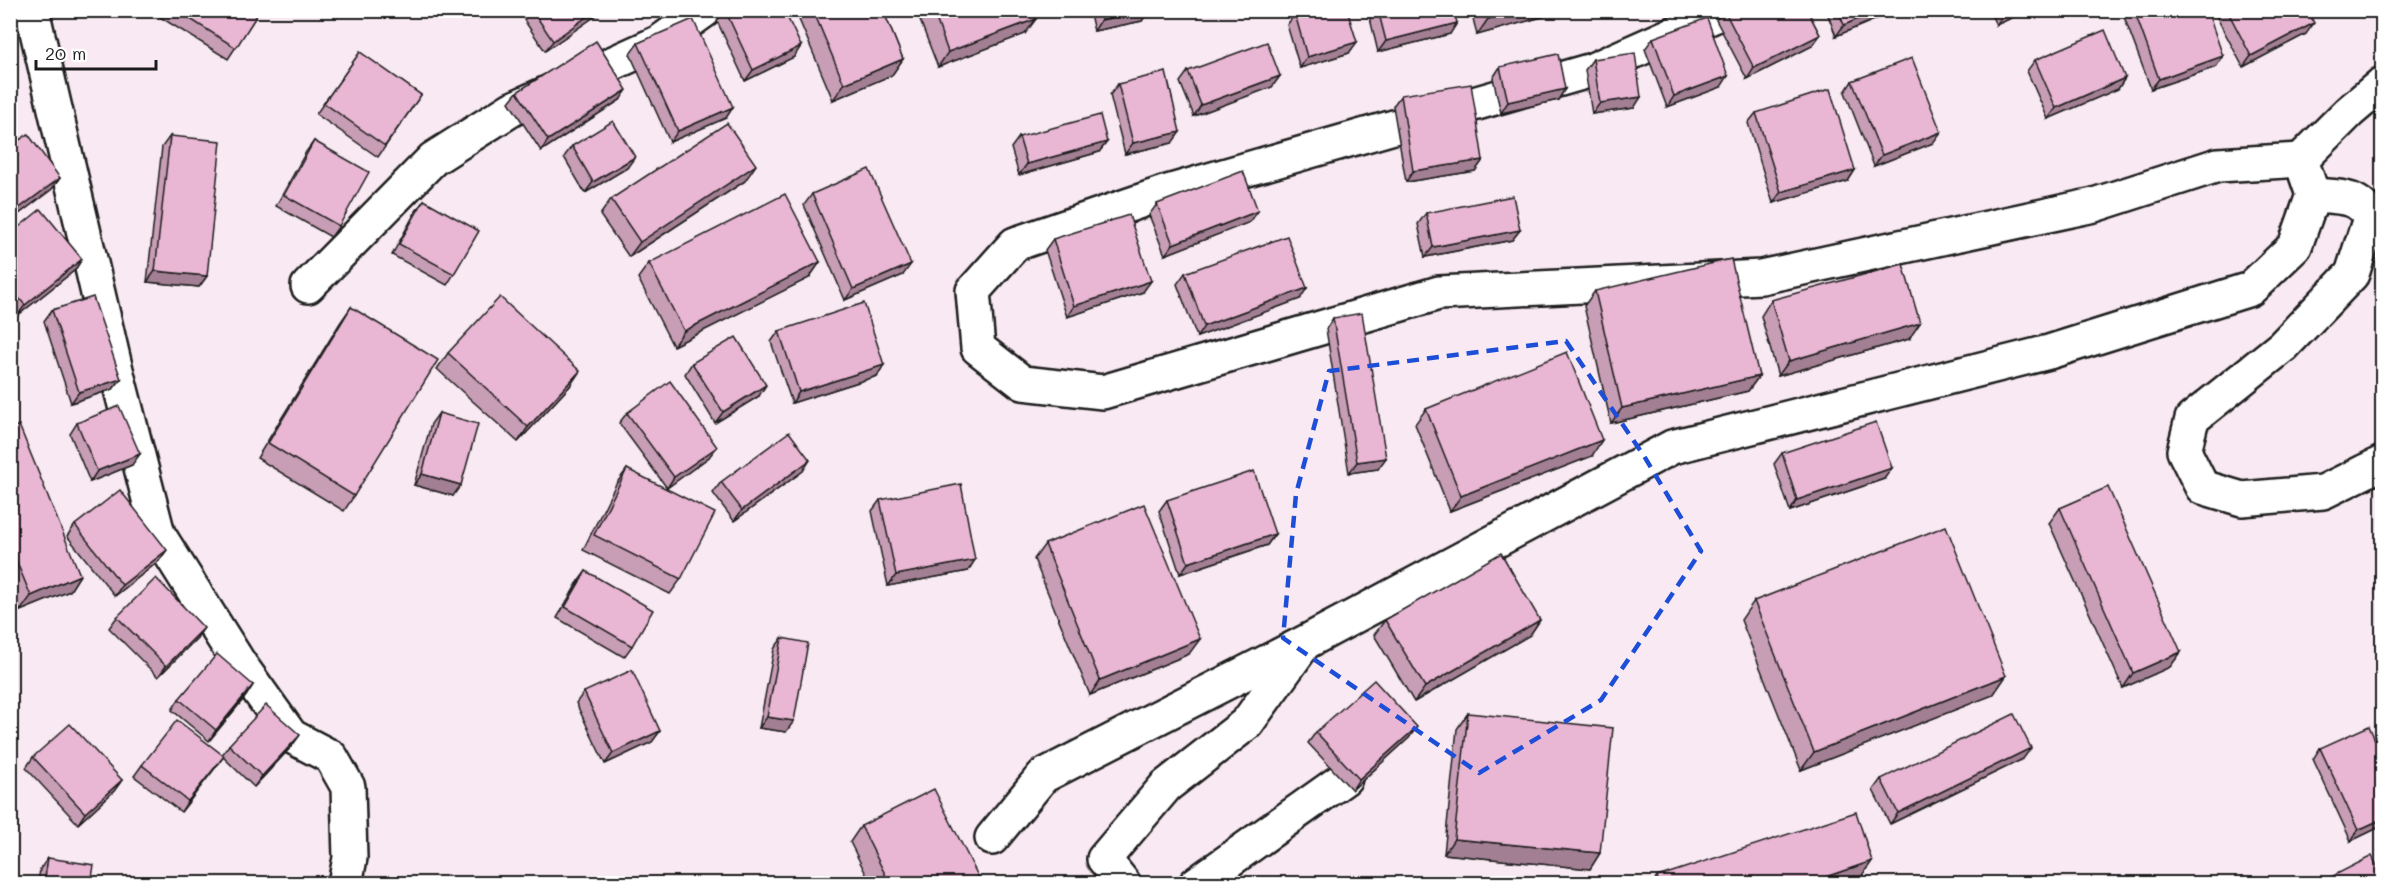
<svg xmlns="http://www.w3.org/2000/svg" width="2393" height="894" viewBox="0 0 2393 894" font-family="Mali,sans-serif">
<rect width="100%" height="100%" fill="#f8e9f2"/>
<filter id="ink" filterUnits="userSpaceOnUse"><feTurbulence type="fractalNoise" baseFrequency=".0167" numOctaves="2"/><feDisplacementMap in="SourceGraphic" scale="12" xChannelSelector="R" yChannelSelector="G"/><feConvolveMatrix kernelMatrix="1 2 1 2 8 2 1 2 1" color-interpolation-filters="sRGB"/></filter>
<g filter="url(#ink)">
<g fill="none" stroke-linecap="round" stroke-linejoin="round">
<!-- street casing -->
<g stroke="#1c1c1c" stroke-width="38">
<g id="street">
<path d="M32 10 114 362 158 534 239 663 291 736 331 757 348 787 350 858 345 884"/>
<path d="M2301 160 2349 112 2382 84"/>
<path d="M2313 195C2337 197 2359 194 2370 218L2352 274 2283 346 2192 419 2184 451 2202 487 2242 499 2323 492 2382 463"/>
<path d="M308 286 433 159 512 109 660 42 705 10"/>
<path d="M992 838 1043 776 1306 642 1672 447 2049 352 2250 289 2295 246 2313 195 2301 160 2218 165 2094 205 1761 277 1439 293 1103 392 1023 383 978 348 973 291 1015 244 1164 193 1592 70 1727 10"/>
<path d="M1124 884 1104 859 1166 786 1247 723 1301 648"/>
<path d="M1196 884 1345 778"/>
</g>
</g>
<!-- street -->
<use href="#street" stroke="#fff" stroke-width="33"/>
</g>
<!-- wall -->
<g fill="#c89db6" stroke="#1c1c1c" stroke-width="1.5">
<path d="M157 10H260L228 59 155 14Z"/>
<path d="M530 10H604L545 51 524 20Z"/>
<path d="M724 10 794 57 745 81 717 21Z"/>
<path d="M795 10H883L903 59 892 75 833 100Z"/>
<path d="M916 10H1033L1025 34 938 67Z"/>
<path d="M1089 10H1149L1142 21 1094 31Z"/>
<path d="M1368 10H1454L1450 34 1378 52Z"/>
<path d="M1471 10H1567L1477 35Z"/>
<path d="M1723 10H1807L1820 35 1812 46 1747 79 1716 20Z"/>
<path d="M1826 10H1898L1836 36Z"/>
<path d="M1989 10H2029L1996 25Z"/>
<path d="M2126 10H2207L2216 67 2151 89 2123 14Z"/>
<path d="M2213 10H2307L2306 34 2243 67Z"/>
<path d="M1295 14 1349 53 1300 68 1287 25Z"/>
<path d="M1653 38 1721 87 1667 107 1645 49Z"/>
<path d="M638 43 733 107 726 118 670 142 630 54Z"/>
<path d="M360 52 421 95 378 157 316 114Z"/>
<path d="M1593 59 1634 108 1592 114 1585 70Z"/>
<path d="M2035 60 2125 78 2118 89 2048 119 2027 71Z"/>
<path d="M1500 67 1565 89 1558 100 1501 113 1493 78Z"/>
<path d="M1188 71 1280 76 1272 87 1194 116 1180 82Z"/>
<path d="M1852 81 1933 143 1874 166 1845 92Z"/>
<path d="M1118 84 1172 143 1125 154 1110 95Z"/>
<path d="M517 92 620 100 541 151 509 102Z"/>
<path d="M1401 95 1483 160 1475 171 1406 182 1393 106Z"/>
<path d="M2382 106V120L2378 112Z"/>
<path d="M1756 113 1855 170 1848 181 1773 203 1748 123Z"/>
<path d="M170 136 207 276 199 287 147 282 162 147Z"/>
<path d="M1019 137 1107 142 1099 152 1019 175 1011 148Z"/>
<path d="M314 141 339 226 331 237 276 206 306 152Z"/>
<path d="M572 146 627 168 585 193 564 157Z"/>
<path d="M10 147 60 178 52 189 11 220Z"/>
<path d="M745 181 629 257 600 215 611 199Z"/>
<path d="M812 194 903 275 845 300 804 205Z"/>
<path d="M424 200 454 274 447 285 392 255 416 211Z"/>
<path d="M1157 204 1258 211 1250 222 1165 255 1149 215Z"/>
<path d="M1426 213 1520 230 1512 240 1425 257 1418 224Z"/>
<path d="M10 234 82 259 75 270 17 316 10 308Z"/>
<path d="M1053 239 1143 292 1067 317 1045 250Z"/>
<path d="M820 262 809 278 673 346 638 278 649 263Z"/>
<path d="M1185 273 1300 299 1197 337 1177 284Z"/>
<path d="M1595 291 1759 376 1748 391 1611 423 1584 306Z"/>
<path d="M1771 300 1909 339 1778 376 1761 316Z"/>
<path d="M351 307 354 496 344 511 257 458 340 323Z"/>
<path d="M52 310 121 379 113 389 71 403 44 321Z"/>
<path d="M1333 318 1378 469 1349 473 1326 329Z"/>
<path d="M779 331 877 376 792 403 771 342Z"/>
<path d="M448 353 570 386 518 442 437 369Z"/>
<path d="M692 363 759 396 715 423 685 374Z"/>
<path d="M1426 409 1592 456 1450 511 1415 424Z"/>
<path d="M439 413 453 496 414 485 431 424Z"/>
<path d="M627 413 709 457 667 488 619 423Z"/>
<path d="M77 423 132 465 90 482 70 434Z"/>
<path d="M10 429 80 575 70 591 20 611 10 587Z"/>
<path d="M1782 453 1884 479 1790 511 1774 464Z"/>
<path d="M627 469 681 579 670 594 583 550 616 484Z"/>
<path d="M803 471 734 521 713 493 721 482Z"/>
<path d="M880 500 968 571 888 586 872 511Z"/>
<path d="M1167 500 1275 534 1267 545 1180 574 1159 511Z"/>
<path d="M2060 508 2181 652 2170 667 2123 688 2049 523Z"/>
<path d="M75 525 159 561 115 596 67 536Z"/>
<path d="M1045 544 1189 654 1090 695 1034 559Z"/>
<path d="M586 571 632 646 624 657 557 618 578 582Z"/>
<path d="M1754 601 2006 676 1993 695 1801 770 1741 620Z"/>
<path d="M117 617 197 638 158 677 109 628Z"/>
<path d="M1385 620H1540L1530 635 1414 702 1374 635Z"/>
<path d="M782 638 786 732 759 728 774 649Z"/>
<path d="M253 685 246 696 209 741 172 710 179 699Z"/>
<path d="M584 692 660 731 652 742 605 764 576 703Z"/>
<path d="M1468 713 1600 853 1590 869 1444 854 1457 729Z"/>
<path d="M2382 725V735L2380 729Z"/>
<path d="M1316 732 1409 738 1352 790 1308 743Z"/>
<path d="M229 745 292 746 254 787 223 757 181 812 134 776 142 765 222 755Z"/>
<path d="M2320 748 2382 826 2351 841 2313 759Z"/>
<path d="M33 757 122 780 114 791 78 824 26 768Z"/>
<path d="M2023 759 1890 824 1873 790 1881 779Z"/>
<path d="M861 826 982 884H871L850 842Z"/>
<path d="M48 858 91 884H38L40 869Z"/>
<path d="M1872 861 1861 877 1841 884H1652L1657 877Z"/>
</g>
<!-- shaded-wall -->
<g fill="#a37f94" stroke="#1c1c1c" stroke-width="1.5">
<path d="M596 10H604L545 51 553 41Z"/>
<path d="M1147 10H1149L1142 21 1094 31 1101 20Z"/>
<path d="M1521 10H1567L1477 35 1488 19Z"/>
<path d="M1879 10H1898L1836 36 1844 25Z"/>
<path d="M2012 10H2029L1996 25 2004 14Z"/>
<path d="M1036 19 1025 34 938 67 948 52Z"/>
<path d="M1457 23 1450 34 1378 52 1386 41Z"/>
<path d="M2314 23 2306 34 2243 67 2251 56Z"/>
<path d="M1820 35 1812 46 1747 79 1754 68Z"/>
<path d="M1357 42 1349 53 1300 68 1307 57Z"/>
<path d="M801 46 794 57 745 81 753 70Z"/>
<path d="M2223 56 2216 67 2151 89 2159 79Z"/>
<path d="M903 59 892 75 833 100 844 84Z"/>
<path d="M1280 76 1272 87 1194 116 1201 105Z"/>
<path d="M1728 76 1721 87 1667 107 1674 96Z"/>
<path d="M2125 78 2118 89 2048 119 2056 108Z"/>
<path d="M1565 89 1558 100 1501 113 1508 102Z"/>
<path d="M627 90 620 100 541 151 548 140Z"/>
<path d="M1641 97 1634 108 1592 114 1600 103Z"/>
<path d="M733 107 726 118 670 142 678 131Z"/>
<path d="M1180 132 1172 143 1125 154 1133 143Z"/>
<path d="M1941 132 1933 143 1874 166 1882 155Z"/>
<path d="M1107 142 1099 152 1019 175 1027 164Z"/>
<path d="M635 157 627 168 585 193 593 182Z"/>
<path d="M1483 160 1475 171 1406 182 1413 171Z"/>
<path d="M756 165 745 181 629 257 640 242Z"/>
<path d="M1855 170 1848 181 1773 203 1781 192Z"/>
<path d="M60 178 52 189 11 220 18 209Z"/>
<path d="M1258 211 1250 222 1165 255 1173 244Z"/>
<path d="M1520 230 1512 240 1425 257 1433 247Z"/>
<path d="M82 259 75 270 17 316 25 305Z"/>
<path d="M820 262 809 278 673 346 684 331Z"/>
<path d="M911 264 903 275 845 300 853 289Z"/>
<path d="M155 271 207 276 199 287 147 282Z"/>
<path d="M1151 281 1143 292 1067 317 1074 306Z"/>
<path d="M1307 288 1300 299 1197 337 1204 326Z"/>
<path d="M1920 323 1909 339 1778 376 1789 361Z"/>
<path d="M884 365 877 376 792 403 799 392Z"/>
<path d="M580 371 570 386 518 442 528 427Z"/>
<path d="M1759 376 1748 391 1611 423 1622 408Z"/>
<path d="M121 379 113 389 71 403 79 392Z"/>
<path d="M766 385 759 396 715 423 723 412Z"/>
<path d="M1602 440 1592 456 1450 511 1461 496Z"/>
<path d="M717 447 709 457 667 488 674 477Z"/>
<path d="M140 454 132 465 90 482 97 471Z"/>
<path d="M1386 458 1378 469 1349 473 1357 462Z"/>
<path d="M810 460 803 471 734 521 742 510Z"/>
<path d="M1892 468 1884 479 1790 511 1797 500Z"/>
<path d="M422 474 461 485 453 496 414 485Z"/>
<path d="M1275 534 1267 545 1180 574 1188 563Z"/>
<path d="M167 550 159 561 115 596 122 585Z"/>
<path d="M975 560 968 571 888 586 896 575Z"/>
<path d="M80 575 70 591 20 611 31 596Z"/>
<path d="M1540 620 1530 635 1414 702 1425 687Z"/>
<path d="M204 628 197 638 158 677 166 666Z"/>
<path d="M1200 639 1189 654 1090 695 1100 680Z"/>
<path d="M2181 652 2170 667 2123 688 2133 673Z"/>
<path d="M2006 676 1993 695 1801 770 1814 752Z"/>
<path d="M253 685 246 696 209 741 216 730Z"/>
<path d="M767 717 794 721 786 732 759 728Z"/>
<path d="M1417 727 1409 738 1352 790 1359 779Z"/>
<path d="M660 731 652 742 605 764 613 753Z"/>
<path d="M300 735 292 746 254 787 262 776Z"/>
<path d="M2031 748 2023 759 1890 824 1898 813Z"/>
<path d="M224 756 216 767 181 812 188 801Z"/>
<path d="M122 780 114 791 78 824 85 813Z"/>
<path d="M2382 819V826L2351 841 2358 830Z"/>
<path d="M1454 839 1600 853 1590 869 1444 854Z"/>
<path d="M1872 861 1861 877 1841 884H1805Z"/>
</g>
<!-- building -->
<g fill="#e9b6d4" stroke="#1c1c1c" stroke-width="1.5">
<path d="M176 10H260L236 48Z"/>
<path d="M532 10H596L553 41Z"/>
<path d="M725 10H784L801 46 753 70Z"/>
<path d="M813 10H883L903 59 844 84Z"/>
<path d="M933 10H1033L1036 19 948 52Z"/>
<path d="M1099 10H1147L1101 20Z"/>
<path d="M1305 10H1347L1357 42 1307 57 1295 14Z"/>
<path d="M1378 10H1454L1457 23 1386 41Z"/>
<path d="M1486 10H1521L1488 19Z"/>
<path d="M1724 10H1807L1820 35 1754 68Z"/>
<path d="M1838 10H1879L1844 25Z"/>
<path d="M2002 10H2012L2004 14Z"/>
<path d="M2134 10H2207L2223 56 2159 79Z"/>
<path d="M2227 10H2307L2314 23 2251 56Z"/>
<path d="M1707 18 1728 76 1674 96 1653 38Z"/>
<path d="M693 19 733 107 678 131 638 43Z"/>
<path d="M2105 30 2125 78 2056 108 2035 60Z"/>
<path d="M596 41 627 90 548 140 517 92Z"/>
<path d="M1267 42 1280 76 1201 105 1188 71Z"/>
<path d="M360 52 421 95 385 146 324 103Z"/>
<path d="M1635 53 1641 97 1600 103 1593 59Z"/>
<path d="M1558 54 1565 89 1508 102 1500 67Z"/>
<path d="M1912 58 1941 132 1882 155 1852 81Z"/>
<path d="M1166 72 1180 132 1133 143 1118 84Z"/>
<path d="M1471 84 1483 160 1413 171 1401 95Z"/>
<path d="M1830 89 1855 170 1781 192 1756 113Z"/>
<path d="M10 105 18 112 10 119Z"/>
<path d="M1100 115 1107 142 1027 164 1019 137Z"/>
<path d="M613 121 635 157 593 182 572 146Z"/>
<path d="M727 123 756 165 640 242 611 199Z"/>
<path d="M28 134 60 178 18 209 10 198V147Z"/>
<path d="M170 136 221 141 207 276 155 271Z"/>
<path d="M314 141 369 172 339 226 284 195Z"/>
<path d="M869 169 911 264 853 289 812 194Z"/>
<path d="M1243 171 1258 211 1173 244 1157 204Z"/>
<path d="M785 194 820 262 684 331 649 263Z"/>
<path d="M1513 196 1520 230 1433 247 1426 213Z"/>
<path d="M424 200 479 231 454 274 399 244Z"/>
<path d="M41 209 82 259 25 305 10 288V234Z"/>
<path d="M1129 215 1151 281 1074 306 1053 239Z"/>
<path d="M1287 236 1307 288 1204 326 1185 273Z"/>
<path d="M1731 259 1759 376 1622 408 1595 291Z"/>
<path d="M1903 264 1920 323 1789 361 1771 300Z"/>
<path d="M93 297 121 379 79 392 52 310Z"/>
<path d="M500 297 580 371 528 427 448 353Z"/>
<path d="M864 303 884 365 799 392 779 331Z"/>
<path d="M351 307 438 360 354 496 268 443Z"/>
<path d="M1362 313 1386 458 1357 462 1333 318Z"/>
<path d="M736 337 766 385 723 412 692 363Z"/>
<path d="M1567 352 1602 440 1461 496 1426 409Z"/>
<path d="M670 381 717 447 674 477 627 413Z"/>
<path d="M119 406 140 454 97 471 77 423Z"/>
<path d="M439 413 478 424 461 485 422 474Z"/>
<path d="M1876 422 1892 468 1797 500 1782 453Z"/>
<path d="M19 425 80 575 31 596 10 546V429Z"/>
<path d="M789 432 810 460 742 510 721 482Z"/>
<path d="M627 469 715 513 681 579 594 535Z"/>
<path d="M1254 471 1275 534 1188 563 1167 500Z"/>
<path d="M961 484 975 560 896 575 880 500Z"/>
<path d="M2108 487 2181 652 2133 673 2060 508Z"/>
<path d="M120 490 167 550 122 585 75 525Z"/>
<path d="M1144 504 1200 639 1100 680 1045 544Z"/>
<path d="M1946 526 2006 676 1814 752 1754 601Z"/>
<path d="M1501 553 1540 620 1425 687 1385 620Z"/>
<path d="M586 571 653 610 632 646 565 607Z"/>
<path d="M156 578 204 628 166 666 117 617Z"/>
<path d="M782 638 808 643 794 721 767 717Z"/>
<path d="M217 654 253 685 216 730 179 699Z"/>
<path d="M632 670 660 731 613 753 584 692Z"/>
<path d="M1374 680 1417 727 1359 779 1316 732Z"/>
<path d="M266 705 300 735 262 776 229 745Z"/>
<path d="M1468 713 1613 728 1600 853 1454 839Z"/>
<path d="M2014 714 2031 748 1898 813 1881 779Z"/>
<path d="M177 720 224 756 188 801 142 765Z"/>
<path d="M70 724 122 780 85 813 33 757Z"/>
<path d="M2369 726 2382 756V819L2358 830 2320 748Z"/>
<path d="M934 789 982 884H890L861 826Z"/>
<path d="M1856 812 1872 861 1805 884H1659L1657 877Z"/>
<path d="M2372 856 2382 876V884H2324L2323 881Z"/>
<path d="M48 858 94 865 91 884H44Z"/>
</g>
</g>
<!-- marked area -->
<path fill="none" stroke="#1d4ed8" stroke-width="4.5" stroke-dasharray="12 8" stroke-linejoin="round" d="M1566 341 1644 456 1701 551 1601 700 1479 773 1283 638 1296 494 1329 371Z"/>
<!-- margin -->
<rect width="2393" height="894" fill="none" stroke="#fff" stroke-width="36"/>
<rect x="18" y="18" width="2357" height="858" fill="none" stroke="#1c1c1c" stroke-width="2" filter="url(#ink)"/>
<!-- scale -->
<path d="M36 60v9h120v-9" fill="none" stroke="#1c1c1c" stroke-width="3"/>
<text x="45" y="60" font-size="18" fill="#1c1c1c" stroke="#ffffff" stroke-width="4.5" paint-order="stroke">20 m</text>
</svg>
